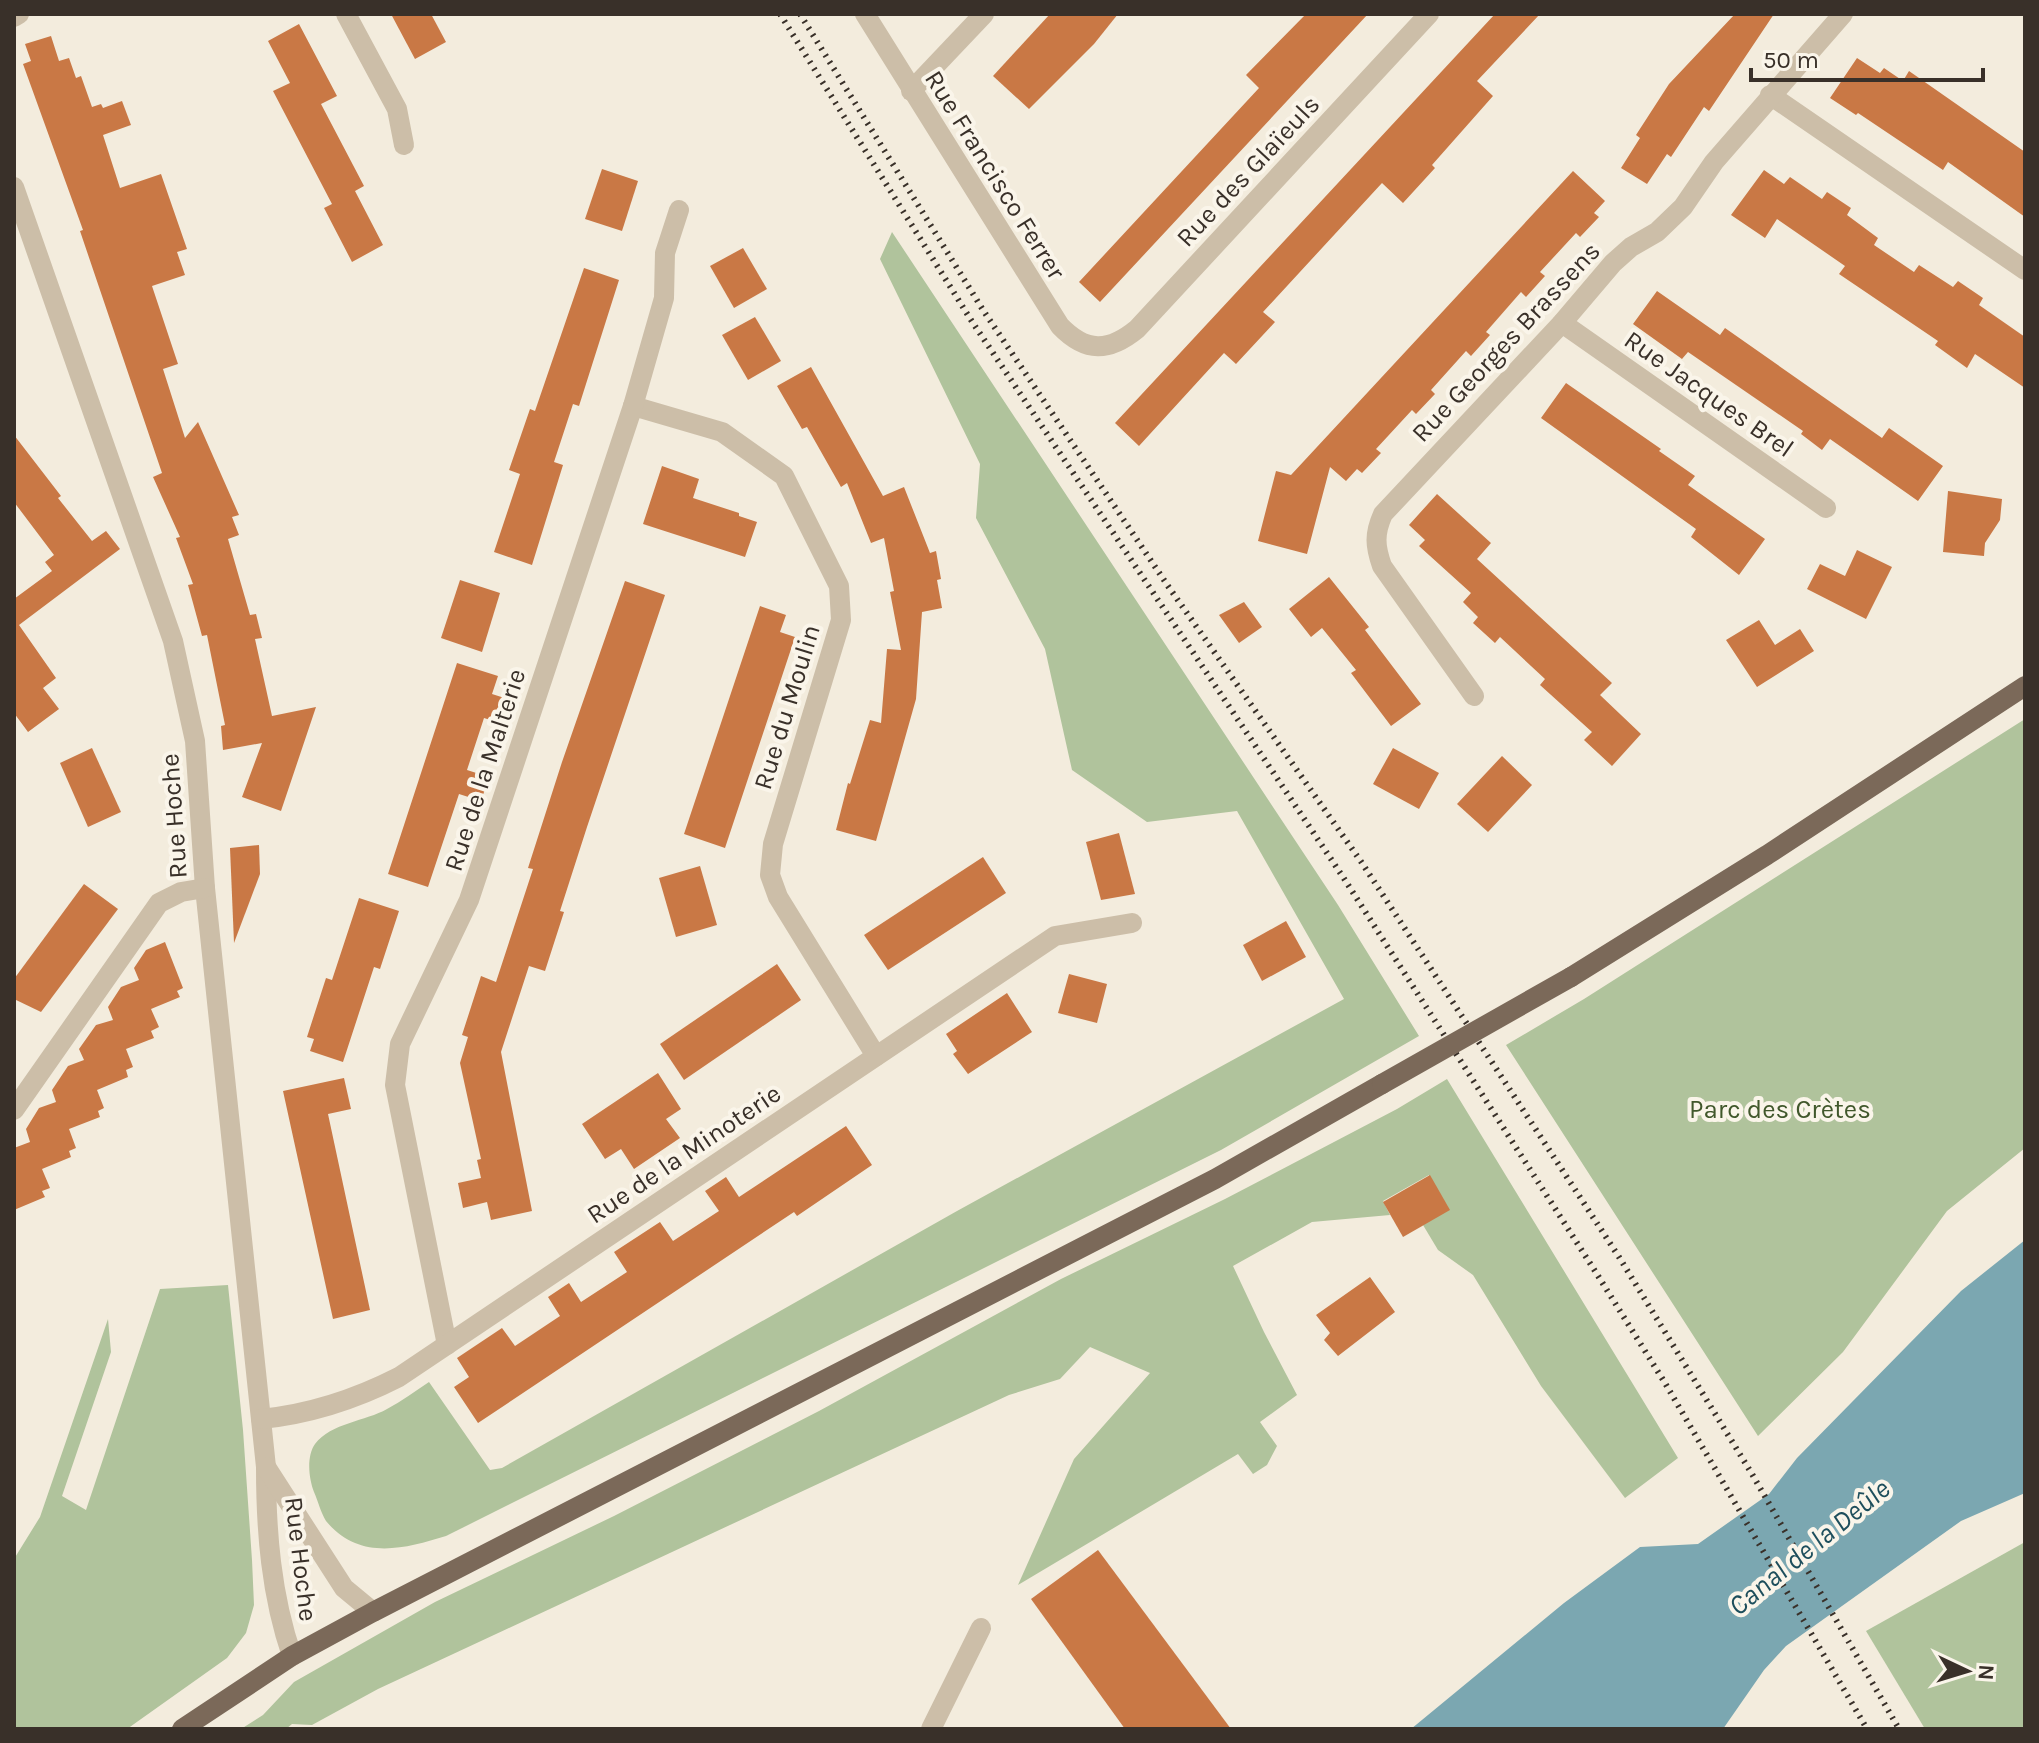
<svg xmlns="http://www.w3.org/2000/svg" width="2039" height="1743" viewBox="0 0 2039 1743" font-family="Karla,sans-serif">
<rect width="100%" height="100%" fill="#f3ecdd"/>
<!-- green -->
<g fill="#b0c39c">
<path d="M892 232 1338 905 1419 1036 1221 1150 446 1536C404 1549 359 1561 326 1521 321 1513 318 1501 314 1492 309 1479 306 1457 315 1444 331 1423 366 1421 387 1409 402 1401 415 1391 429 1382L490 1470 502 1468 957 1211 1344 999 1237 811 1147 822 1072 770 1045 649 976 518 980 464 880 259Z"/>
<path d="M2025 719V1148L1947 1211 1843 1352 1758 1436 1506 1045 1584 999Z"/>
<path d="M1447 1079 1678 1458 1625 1498 1541 1386 1473 1275 1438 1250 1423 1225 1429 1175 1383 1201 1390 1215 1312 1222 1233 1266 1264 1332 1297 1395 1260 1422 1277 1446 1267 1465 1253 1474 1238 1454 1018 1585 1074 1459 1150 1373 1090 1347 1060 1379 1009 1395 378 1689 312 1725 292 1724 286 1729H241L263 1715 294 1682 435 1602 614 1516 819 1411 1061 1279 1225 1199 1397 1109Z"/>
<path d="M228 1285 243 1430 252 1560 254 1605 246 1633 227 1658 127 1729H14V1559L40 1517 108 1319 111 1352 62 1496 86 1510 160 1289Z"/>
<path d="M2025 1542V1729H1925L1866 1631Z"/>
</g>
<!-- water -->
<path fill="#7ba7b1" d="M2025 1240V1493L1961 1521 1786 1646 1764 1670 1723 1729H1411L1564 1603 1640 1547 1698 1544 1769 1494 1797 1458 1961 1291Z"/>
<!-- building -->
<g fill="#c97845">
<path d="M391 14H431L446 42 415 59Z"/>
<path d="M1050 14H1118L1094 44 1029 109 993 76Z"/>
<path d="M1306 14H1368L1100 302 1079 282 1259 88 1246 75Z"/>
<path d="M1495 14H1540L1477 81 1493 96 1432 165 1435 168 1403 203 1382 183 1263 312 1275 322 1236 364 1224 353 1139 446 1115 423Z"/>
<path d="M1735 14H1774L1709 111 1704 107 1671 157 1667 154 1647 184 1621 168 1640 138 1636 135 1669 84Z"/>
<path d="M299 24 337 96 321 104 364 186 355 191 383 245 352 262 324 208 332 204 273 91 290 83 268 41Z"/>
<path d="M51 36 59 61 69 58 76 78 81 76 92 107 101 104 103 108 122 101 131 125 103 135 120 188 161 174 187 249 177 252 185 275 152 286 178 364 163 369 185 438 198 422 239 515 232 517 239 535 228 539 250 615 256 614 262 638 255 639 272 716 316 707 281 811 242 797 262 743 223 750 221 726 225 725 207 635 202 636 193 603 188 585 193 584 176 538 180 537 153 477 162 473 80 231 83 230 23 64 31 61 25 44Z"/>
<path d="M1857 58 1880 73 1884 68 1903 81 1909 71 2025 152V217L1948 162 1943 170 1858 113 1856 115 1830 98Z"/>
<path d="M602 169 638 181 622 231 585 219Z"/>
<path d="M1764 170 1784 184 1790 177 1822 199 1827 192 1851 208 1847 215 1878 238 1874 245 1914 272 1919 265 1953 287 1958 281 1983 298 1979 305 2025 337V388L1975 354 1967 368 1935 345 1938 341 1839 274 1845 266 1777 219 1765 238 1731 215Z"/>
<path d="M1573 171 1605 201 1594 213 1599 217 1580 237 1576 233 1540 272 1545 276 1526 297 1521 292 1486 332 1490 335 1471 356 1466 351 1431 390 1435 394 1416 414 1412 410 1376 449 1381 453 1362 473 1357 469 1346 481 1330 467 1307 554 1258 541 1276 471 1291 475Z"/>
<path d="M743 248 767 289 734 308 710 266Z"/>
<path d="M584 268 619 280 579 406 573 404 554 462 563 465 532 565 494 552 520 474 509 470 530 409 535 411Z"/>
<path d="M1657 291 1720 335 1725 328 1882 438 1889 428 1943 466 1918 501 1830 439 1822 450 1801 434 1803 431 1688 352 1682 359 1633 324Z"/>
<path d="M755 317 781 361 748 380 722 335Z"/>
<path d="M811 367 883 496 904 487 930 553 936 551 941 579 937 580 942 608 922 612 916 699 876 841 836 830 848 783 850 784 870 720 881 723 887 649 901 650 890 592 894 591 884 538 871 543 847 483 841 487 807 427 802 429 777 386Z"/>
<path d="M1566 383 1661 449 1659 451 1695 476 1688 485 1765 539 1739 575 1691 537 1696 529 1541 418Z"/>
<path d="M14 435 61 496 58 498 92 541 106 531 120 549 19 625 56 678 43 688 59 709 28 732 14 713V599L52 571 45 562 54 555 14 502Z"/>
<path d="M662 466 699 479 693 498 739 513V516L757 522 745 557 643 524Z"/>
<path d="M1948 491 2002 499 2000 520 1985 543 1984 556 1943 552Z"/>
<path d="M1437 494 1491 543 1477 559 1612 683 1600 695 1641 734 1612 766 1584 740 1592 732 1540 685 1545 679 1500 637 1495 643 1473 623 1478 617 1463 602 1471 593 1419 546 1425 540 1409 525Z"/>
<path d="M1857 550 1892 567 1866 619 1807 589 1820 564 1845 576Z"/>
<path d="M1329 577 1369 627 1365 630 1421 704 1391 726 1351 673 1356 670 1322 628 1311 637 1289 609Z"/>
<path d="M460 580 500 593 482 652 441 638Z"/>
<path d="M625 581 665 595 587 827 560 911 564 912 545 971 529 966 501 1052 532 1211 491 1220 487 1202 463 1208 458 1183 481 1178 477 1160 481 1159 460 1063 468 1037 462 1035 481 976 496 982 533 869 528 868 562 762Z"/>
<path d="M1244 602 1262 627 1239 643 1219 615Z"/>
<path d="M760 606 786 615 780 632 795 637 725 848 684 834Z"/>
<path d="M1759 620 1775 645 1800 629 1814 651 1757 687 1726 640Z"/>
<path d="M457 663 498 676 492 694 514 701 506 725 484 718 467 770 489 777 481 801 459 794 428 887 388 874Z"/>
<path d="M92 748 121 812 88 827 60 763Z"/>
<path d="M1393 748 1439 773 1419 809 1373 784Z"/>
<path d="M1502 756 1532 785 1488 832 1457 804Z"/>
<path d="M1119 833 1135 894 1101 900 1086 842Z"/>
<path d="M259 845 260 874 234 943 230 848Z"/>
<path d="M983 857 1006 893 888 970 864 935Z"/>
<path d="M700 866 717 925 676 937 659 878Z"/>
<path d="M84 884 118 909 41 1012 14 999V979Z"/>
<path d="M359 898 399 911 380 969 374 967 343 1062 310 1051 314 1039 307 1037 326 978 332 980Z"/>
<path d="M1286 921 1306 957 1262 981 1243 945Z"/>
<path d="M165 942 183 988 177 991 180 997 151 1009 159 1027 151 1031 154 1038 126 1049 133 1067 126 1070 128 1077 97 1090 104 1108 98 1111 100 1117 69 1129 76 1148 69 1151 71 1157 42 1169 50 1188 42 1191 45 1197 14 1210V1148L30 1142 26 1129 39 1108 56 1102 52 1090 68 1066 84 1060 79 1049 96 1025 113 1020 108 1007 121 987 139 980 134 968 146 950Z"/>
<path d="M777 964 801 1000 684 1080 660 1044Z"/>
<path d="M1069 974 1107 984 1097 1023 1058 1013Z"/>
<path d="M1007 993 1032 1032 968 1074 953 1054 957 1051 946 1034Z"/>
<path d="M658 1073 681 1109 666 1119 680 1138 634 1169 621 1149 605 1159 582 1124Z"/>
<path d="M344 1078 351 1109 328 1114 370 1310 333 1319 283 1091Z"/>
<path d="M846 1126 872 1165 797 1216 794 1212 478 1423 454 1387 469 1377 457 1358 502 1328 515 1346 560 1316 548 1297 569 1283 581 1302 627 1272 614 1252 660 1222 673 1241 719 1211 705 1191 726 1177 739 1197Z"/>
<path d="M1430 1175 1450 1210 1403 1237 1383 1202Z"/>
<path d="M1370 1277 1395 1312 1338 1356 1324 1340 1330 1333 1316 1315Z"/>
<path d="M1098 1550 1231 1729H1125L1031 1599Z"/>
</g>
<g fill="none" stroke-linecap="round" stroke-linejoin="round">
<!-- minor -->
<g stroke="#ccbea8" stroke-width="20">
<path d="M346 14 397 109 404 145"/>
<path d="M865 14 1060 326C1086 353 1109 352 1137 329L1429 14"/>
<path d="M14 17 19 14"/>
<path d="M911 91 984 14"/>
<path d="M1770 95 2025 270"/>
<path d="M14 187 173 641 195 741 205 888 266 1467C266 1531 271 1595 292 1656"/>
<path d="M1562 323 1826 508"/>
<path d="M633 406 722 432 784 476 839 586 841 620 773 844 770 875 778 897 876 1056"/>
<path d="M1474 696 1382 566C1375 546 1374 534 1383 514L1562 323 1613 263 1631 247 1657 232 1683 207 1714 162 1843 14"/>
<path d="M14 1110 159 903 181 892 205 888"/>
<path d="M447 1345 395 1085 400 1044 469 900 633 406 664 298 665 253 679 210"/>
<path d="M261 1419C311 1414 354 1400 399 1377L1055 936 1132 923"/>
<path d="M266 1467 344 1588 373 1612"/>
<path d="M931 1729 981 1628"/>
</g>
<!-- major -->
<g stroke="#7b6959" stroke-width="20">
<path d="M1571 977 1767 855 2025 686"/>
<path d="M182 1729 292 1656 373 1612 1215 1179 1382 1084"/>
</g>
<!-- rail -->
<g stroke="#393029" stroke-width="6" stroke-dasharray="2 6" stroke-linecap="butt">
<path d="M780 14 971 320 1343 877 1595 1271 1665 1383 1867 1729"/>
<path d="M800 14 983 310 1168 586 1362 863 1619 1257 1752 1474 1899 1729"/>
</g>
<!-- major-bridge -->
<path stroke="#7b6959" stroke-width="20" d="M1382 1084 1571 977"/>
</g>
<g text-anchor="middle" dominant-baseline="central" stroke-width="8" stroke-linejoin="round" paint-order="stroke">
<!-- street labels -->
<g font-size="26" fill="#393029" stroke="#faf5ea">
<text transform="translate(1248 171) rotate(-47)">Rue des Glaïeuls</text>
<text transform="translate(995 175) rotate(58)">Rue Francisco Ferrer</text>
<text transform="translate(1506 342) rotate(-47)">Rue Georges Brassens</text>
<text transform="translate(1709 394) rotate(35)">Rue Jacques Brel</text>
<text transform="translate(787 707) rotate(-73)">Rue du Moulin</text>
<text transform="translate(485 770) rotate(-72)">Rue de la Malterie</text>
<text transform="translate(174 816) rotate(-94)">Rue Hoche</text>
<text transform="translate(684 1154) rotate(-34)">Rue de la Minoterie</text>
<text transform="translate(301 1559) rotate(83)">Rue Hoche</text>
</g>
<!-- park labels -->
<g font-size="26" fill="#41582c" stroke="#faf5ea">
<text x="1780" y="1109">Parc des Crètes</text>
</g>
<!-- water labels -->
<g font-size="28" font-style="italic" fill="#1d4e5c" stroke="#faf5ea">
<text transform="translate(1809 1547) rotate(-39)">Canal de la Deûle</text>
</g>
</g>
<!-- border -->
<rect width="2039" height="1743" fill="none" stroke="#393029" stroke-width="32"/>
<!-- north arrow -->
<g transform="translate(1967 1671) rotate(94)" stroke="#faf5ea" stroke-width="6" paint-order="stroke">
<path d="M0-6L14 30L0 20L-14 30Z" fill="#393029"/>
<text y="-12" font-size="22" font-weight="bold" text-anchor="middle" fill="#393029">N</text>
</g>
<!-- scale -->
<path d="M1751 68v12h232v-12" fill="none" stroke="#393029" stroke-width="4"/>
<text x="1763" y="68" font-size="24" fill="#393029" stroke="#faf5ea" stroke-width="6" paint-order="stroke">50 m</text>
</svg>
